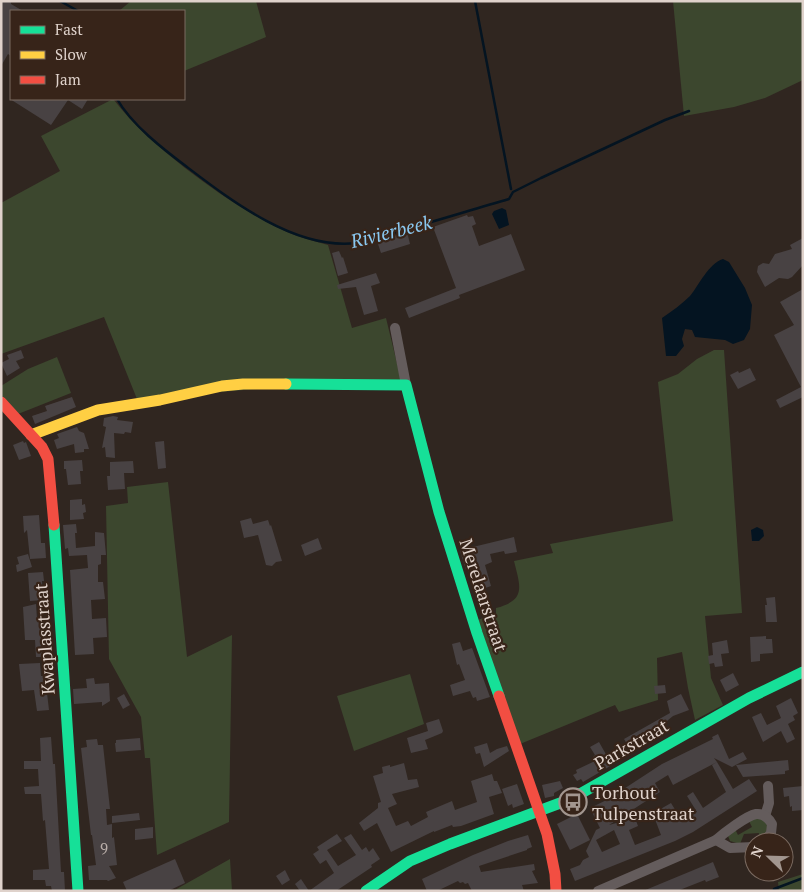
<svg xmlns="http://www.w3.org/2000/svg" width="804" height="892" viewBox="0 0 804 892" font-family="'PT Serif',serif">
<rect width="100%" height="100%" fill="#302620"/>
<!-- green -->
<g fill="#3c472e">
<path d="M131 1H256L266 37 184 71V11H119Z"/>
<path d="M673 1H803V80L765 98 734 107 684 116Z"/>
<path d="M113 99H115L114 100C134 126 159 147 185 168 216 192 249 214 285 231 298 237 314 241 328 245L352 328 386 318 401 380 351 381 137 399 104 317 1 354V203L60 171 41 136Z"/>
<path d="M714 350H724L742 613 705 616 711 678 723 705 695 720 688 688 682 652 657 658 658 700 619 712 615 705 520 744 478 620 496 613V608C527 600 520 586 514 561L553 553 550 544 673 521 658 382 678 374 697 359Z"/>
<path d="M57 357 71 393 18 414 1 395V386L28 369Z"/>
<path d="M168 482 187 657 232 635 229 822 157 855 150 758H145L141 717 109 659 106 506 128 503 127 487Z"/>
<path d="M410 674 424 724 354 751 337 696Z"/>
<path d="M755 818 765 819 768 829 762 841 757 842 759 833 744 834 740 844 730 841 728 836 735 829 738 835 752 827 749 821Z"/>
<path d="M230 859 232 891H173Z"/>
<path d="M803 874V891H779L778 882Z"/>
</g>
<!-- water -->
<g fill="#041421">
<path d="M502 208 506 210 509 225 499 229 492 214 494 211Z"/>
<path d="M723 259 729 262 745 288 752 305 750 329 744 340 733 344 725 340 695 337 692 330 685 329 682 339 684 346 676 356H666L662 318C672 311 682 304 690 296 700 284 708 264 723 259Z"/>
<path d="M757 527 763 530 764 536 759 541H752L751 530Z"/>
</g>
<g fill="none" stroke-linecap="round" stroke-linejoin="round">
<!-- stream -->
<g stroke="#041421" stroke-width="2.5">
<path d="M60 1 78 11"/>
<path d="M475 1 511 189"/>
<path d="M117 99C132 125 163 149 187 167 233 202 296 250 356 243 372 242 388 234 403 230 439 220 474 209 509 199L513 192 541 178 665 120 689 111"/>
<path d="M774 891V889L803 878"/>
</g>
</g>
<!-- building -->
<g fill="#484243" fill-rule="evenodd">
<path d="M1 1H11V4L23 11H11V56L8 54 1 66Z"/>
<path d="M10 99H88L82 109 68 100 51 125Z"/>
<path d="M467 215 468 217 473 216 476 224 472 226 479 246 511 234 525 270 459 295 460 298 409 318 405 308 456 288 433 227Z"/>
<path d="M407 232 410 244 381 253 377 241Z"/>
<path d="M803 238V265L792 277 788 279 779 278 765 287 757 272 758 266 763 263 769 264 775 254 792 249 790 245Z"/>
<path d="M339 251 342 258 343 257 348 273 338 276 332 253Z"/>
<path d="M376 273 380 283 371 286 378 311 364 315 356 287 338 289 337 285Z"/>
<path d="M803 289V397L780 408 776 400 801 387 774 335 794 325 780 302Z"/>
<path d="M21 350 24 358 16 361 20 368 7 376 1 363 9 359 7 355Z"/>
<path d="M750 368 756 380 738 389 730 375 738 371 739 373Z"/>
<path d="M72 397 76 407 35 424 32 416 47 411 45 406Z"/>
<path d="M113 416 118 417 117 420 133 422 131 433 125 432 124 434 114 433 115 458 106 457 105 447 102 448 106 427 103 426 104 418Z"/>
<path d="M77 427 79 431 84 433 89 449H84V452L75 453 74 444 57 449 54 440 59 438 57 434Z"/>
<path d="M23 441 24 443 26 442 31 456 19 460 13 445Z"/>
<path d="M164 441 166 468 158 469 155 442Z"/>
<path d="M82 460 83 471H80L81 484 68 485 66 469H64V461Z"/>
<path d="M133 461 134 473H124L125 489 108 490 107 476H110V462Z"/>
<path d="M82 499V505L85 504 86 512 83 513 84 519 70 520V500Z"/>
<path d="M39 515 41 543H45L46 558 30 559 27 530 24 533 23 516Z"/>
<path d="M251 518 253 524 268 520 270 526 271 525 282 561 276 562 272 566 266 565 258 535 244 538 240 521Z"/>
<path d="M76 524 77 533H75L76 548 95 546V532L104 533 106 555H101V564L98 565V582H103L105 599 91 600 92 619 106 618 107 637 93 638 94 654 75 655 70 570 88 568 87 555 69 556 68 548 65 549 63 525Z"/>
<path d="M514 537 517 552 505 554 504 551 490 554 492 562 485 565 491 586 474 592 468 569 466 570 460 551 471 546H477Z"/>
<path d="M318 538 322 549 305 556 301 545Z"/>
<path d="M28 554 32 567 17 572 16 565 19 564 17 557Z"/>
<path d="M43 572 44 581H42L43 600 30 601 28 573Z"/>
<path d="M775 597 777 622H766L765 605H767L766 598Z"/>
<path d="M36 604 37 619H46L48 657H36L35 640H25L23 607Z"/>
<path d="M766 636V639H772L773 653 760 654V661L751 662 750 637Z"/>
<path d="M727 640 729 653 721 654 723 666 715 667 714 663 709 664 708 656 713 655 712 643Z"/>
<path d="M460 642 463 651 472 648 490 697 477 701 476 697 473 698 470 691 453 696 450 685 465 680 459 664 457 665 452 644Z"/>
<path d="M40 663 41 676H45L49 710 37 711 34 690 22 691 19 664Z"/>
<path d="M733 673 739 685 726 692 720 680Z"/>
<path d="M94 678 95 684 109 683 110 701 102 706V702L74 704 73 689 87 688 86 679Z"/>
<path d="M665 685 666 693 655 694 654 686Z"/>
<path d="M124 694 130 705 123 709 117 698Z"/>
<path d="M681 694 689 710 673 716 662 725 665 729 656 734 652 735 651 734 629 747 624 739 670 713 667 701Z"/>
<path d="M791 698 798 713 793 716 795 720 788 724 795 739 787 743 781 731 763 742 752 717 761 713 767 725 781 718 776 706Z"/>
<path d="M439 719 443 731 442 733 425 740 428 749 411 753 407 738 428 731 426 723Z"/>
<path d="M718 734 729 759 743 752 747 759 732 767 714 758 717 762 673 785 668 775 655 783 660 792 609 825 635 818 638 826 629 830 635 845 661 835 653 814 664 807 671 803 682 821 697 812 687 796 693 792 703 808 726 792 712 765 717 762 733 789 749 779 757 791 693 832 675 841 575 881 570 869 580 865 583 860 589 857 586 851 596 830 600 828 590 808 617 795 616 794 662 764 713 739 712 737ZM614 830 620 844 602 852 596 840Z"/>
<path d="M51 737 53 764H55L61 872H64L65 891H52L51 886H46L45 880H33V870L49 869 45 820 43 821 41 794H25L24 787 39 786 38 769H24V761H41L40 738Z"/>
<path d="M140 738 141 750 116 752 115 743H116V740Z"/>
<path d="M97 739 98 745H103L110 809H106L107 825 112 824V838L114 837 117 865 109 866 116 878 108 881 107 880H89L88 866 96 865 92 835H91L81 748 87 747 86 740Z"/>
<path d="M599 742 612 765 583 782 581 779 577 781 573 775 577 773 576 770 595 761 593 757 595 755 590 747Z"/>
<path d="M487 743 490 753 497 749 507 746 509 751 484 767 480 753 476 754 474 747Z"/>
<path d="M788 760 789 770 785 771V774L743 777 736 765Z"/>
<path d="M404 763 408 780 417 779 419 787 392 794 397 804 388 808 396 826 408 821 411 826 428 817 426 812 452 801 455 810 477 802 471 781 492 774 494 781H497L502 793 489 797 494 814 461 826 453 827 452 825 434 832V831L391 852 377 823 364 831 359 823 378 808V803L381 802 373 776 383 773 382 767 390 765V767Z"/>
<path d="M560 781 563 788 554 793V796L545 798 542 785Z"/>
<path d="M517 784 524 804 513 808 512 804 508 806 502 789Z"/>
<path d="M803 786V810L792 811V806L790 807 789 796 784 797 783 788Z"/>
<path d="M139 813 140 820 112 823V816Z"/>
<path d="M577 814 590 840 570 850 557 824Z"/>
<path d="M153 827V838L135 840V829Z"/>
<path d="M337 834 342 841 327 850 338 866 356 855 344 838 351 834 362 850 366 847 369 852 373 848 380 859 371 865 372 867 336 891H309L334 873 326 860 320 864 313 854 319 850 317 847Z"/>
<path d="M528 835 532 847 527 849V850L479 866 481 872 534 864 535 870 532 871 538 883 522 885 524 891H472L468 883 465 884 463 882 460 883 458 881 437 891H427L422 879 473 855 508 841Z"/>
<path d="M175 859 185 883 168 891H127L123 882Z"/>
<path d="M713 862 719 877 706 882 705 880 677 891H643Z"/>
<path d="M285 870 290 880 282 885 276 876Z"/>
<path d="M301 879 309 891H300L295 884Z"/>
</g>
<g fill="none" stroke-linecap="round" stroke-linejoin="round">
<!-- street -->
<g stroke="#645c5c" stroke-width="10">
<path d="M395 328 406 385"/>
<path d="M765 816 769 803 768 786"/>
<path d="M716 840 730 848 754 847"/>
<path d="M598 891 716 840C724 833 746 816 756 814 764 813 769 819 772 824L771 833 764 842"/>
</g>
<!-- fast -->
<g stroke="#16e098" stroke-width="11">
<path d="M286 384 406 385 439 512 477 633 499 696"/>
<path d="M54 525 78 891"/>
<path d="M366 891 410 861 450 844 571 799 749 698 803 672"/>
</g>
<!-- slow -->
<path stroke="#ffcf43" stroke-width="11" d="M31 435 98 410 160 400 222 386 243 384H286"/>
<!-- jam -->
<g stroke="#f24e42" stroke-width="11">
<path d="M1 402 42 447 48 459 54 525"/>
<path d="M499 696 547 834 555 874 556 891"/>
</g>
</g>
<!-- icons -->
<defs>
<g id="bus-ring" transform="scale(1.4375)"><circle r="9.5" fill="#372419" stroke="#a2968f" stroke-width="1.5"/><path d="M-5-6H5V4H4V6H2V4H-2V6H-4V4H-5ZM-3.5-4V0h7V-4ZM-3.5 1.2v1.5H-2V1.2ZM2 1.2v1.5H3.5V1.2Z" fill="#a2968f"/></g>
</defs>
<g fill-rule="evenodd">
<use href="#bus-ring" x="573" y="802"/>
</g>
<g text-anchor="middle" dominant-baseline="central" stroke-width="4.5" stroke-linejoin="round" paint-order="stroke">
<!-- number labels -->
<g font-size="15" fill="#b9aea9">
<text x="104" y="848">9</text>
</g>
<!-- street labels -->
<g font-size="18" fill="#dfd2cb" stroke="#372419">
<text transform="translate(484 595) rotate(72)">Merelaarstraat</text>
<text transform="translate(44 639) rotate(-94)">Kwaplasstraat</text>
<text transform="translate(631 744) rotate(-30)">Parkstraat</text>
</g>
<!-- poi labels -->
<g font-size="18" fill="#dfd2cb" stroke="#372419" text-anchor="start">
<text x="592" y="792">Torhout<tspan x="592" dy="21">Tulpenstraat</tspan></text>
</g>
<!-- water labels -->
<g font-size="19" font-style="italic" fill="#8ac8f0" stroke="#372419">
<text transform="translate(391 231) rotate(-14)">Rivierbeek</text>
</g>
</g>
<!-- border -->
<rect width="804" height="892" fill="none" stroke="#dfd2cb" stroke-width="5"/>
<!-- legend -->
<rect x="10" y="10" width="175" height="90" fill="#372419" stroke="#7a6a60"/>
<rect x="20" y="26" width="25" height="8" fill="#16e098" stroke="#7a6a60"/>
<text x="55" y="35" font-size="15" fill="#dfd2cb">Fast</text>
<rect x="20" y="51" width="25" height="8" fill="#ffcf43" stroke="#7a6a60"/>
<text x="55" y="60" font-size="15" fill="#dfd2cb">Slow</text>
<rect x="20" y="76" width="25" height="8" fill="#f24e42" stroke="#7a6a60"/>
<text x="55" y="85" font-size="15" fill="#dfd2cb">Jam</text>
<!-- north arrow -->
<g transform="translate(769 857) rotate(293)"><circle r="24" fill="#372419" stroke="#7a6a60"/>
<path d="M0-4L9 19L0 12L-9 19Z" fill="#a2968f"/>
<text y="-8" font-size="14" font-weight="bold" text-anchor="middle" fill="#dfd2cb">N</text>
</g>
</svg>
